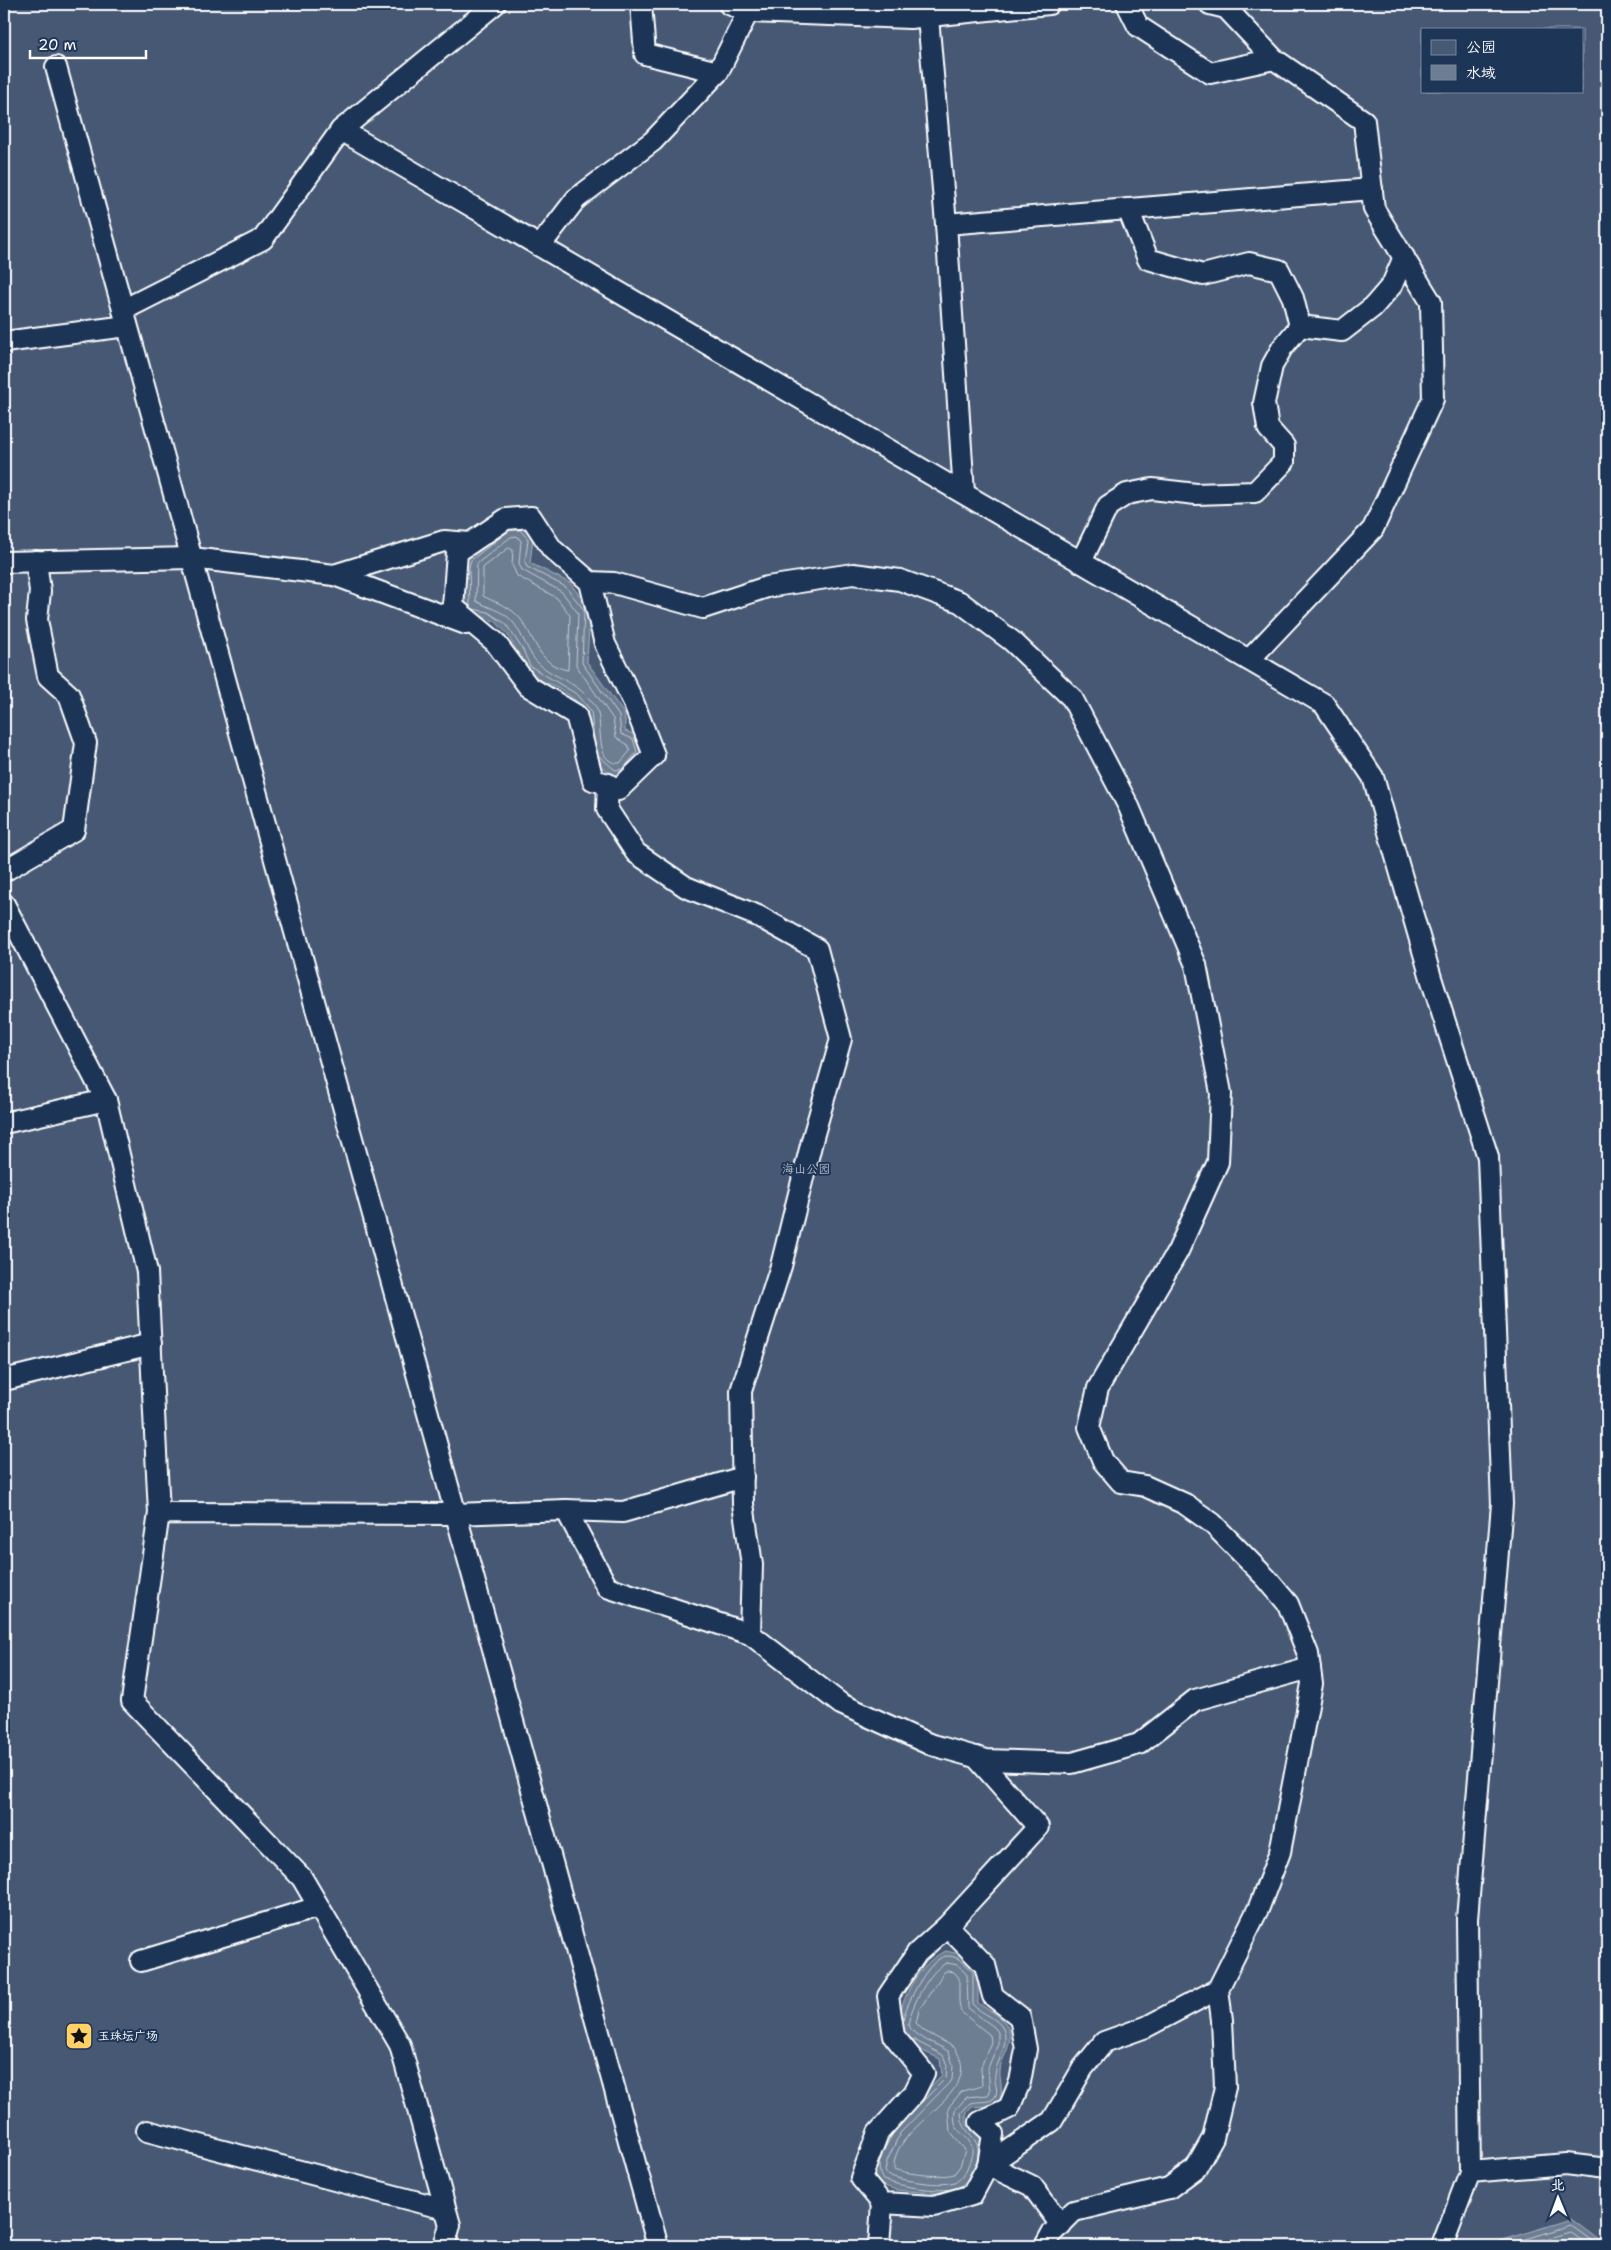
<svg xmlns="http://www.w3.org/2000/svg" width="1611" height="2250" viewBox="0 0 1611 2250" font-family="'Shantell Sans','LXGW WenKai TC',sans-serif">
<rect width="100%" height="100%" fill="#2a4161"/>
<filter id="ink" filterUnits="userSpaceOnUse"><feTurbulence type="fractalNoise" baseFrequency=".02" numOctaves="2"/><feDisplacementMap in="SourceGraphic" scale="10" xChannelSelector="R" yChannelSelector="G"/><feConvolveMatrix kernelMatrix="1 2 1 2 8 2 1 2 1" color-interpolation-filters="sRGB"/></filter>
<g filter="url(#ink)">
<!-- park -->
<path fill="#465975" stroke="#a2acba" fill-rule="evenodd" d="M4 4H1607V2246H4ZM1422 29H1582V91H1422Z"/>
<!-- water -->
<g fill="#6d7d92" stroke="#a7b1be">
<path d="M508 525H522L533 538 530 563 570 583 590 609 587 662 625 715V731L637 735 644 754 626 774 613 775 599 765 589 732 587 713 574 699 559 688 540 680 526 668 508 635 496 622 476 614H466L464 565 467 556Z"/>
<path d="M946 1951 964 1955 978 1970V2003C987 2010 1002 2015 1007 2026 1016 2043 1001 2056 1000 2071 999 2080 1005 2094 998 2102 993 2108 980 2106 972 2107L966 2114 967 2125 980 2137 984 2149 982 2160 967 2188 953 2194 933 2193 896 2190 879 2184 873 2173 884 2140 914 2103 942 2075 940 2059 914 2047 896 2025C903 1998 918 1962 946 1951Z"/>
<path d="M1571 2219 1607 2246H1497L1499 2241Z"/>
</g>
<g fill="none" stroke-linecap="round" stroke-linejoin="round">
<!-- shore -->
<g stroke="#c5cbd3" stroke-width="1">
<path d="M509 530H520L528 539 525 562 527 567 566 587 584 610 582 663 619 716 621 734 633 739 637 752 623 769 615 770 598 755"/>
<path d="M511 537 517 536 521 541 519 563 522 570 562 592 578 613 576 665 613 719 616 737 628 745 630 751 620 763C592 765 605 719 595 706 577 680 558 681 538 663 529 656 522 632 512 621 502 610 488 608 476 601L477 564Z"/>
<path d="M509 548 513 550 512 565 517 576 557 598 570 615 568 670C536 665 536 635 517 615 507 605 494 602 483 596V568Z"/>
<path d="M470 606 469 567 471 560 509 531"/>
<path d="M473 609 488 612 506 624 523 650 530 666 578 695 591 711 594 739"/>
<path d="M947 1963 958 1965 967 1975 968 2008 994 2027 998 2032V2044L988 2068 990 2092 988 2095 967 2097 955 2110C951 2134 967 2132 972 2147 973 2154 970 2160 968 2166 966 2171 962 2179 957 2181 943 2188 901 2180 887 2175L885 2171 887 2161 900 2133 952 2080 953 2065 949 2052C935 2041 916 2041 908 2024 912 2006 929 1969 947 1963Z"/>
<path d="M948 1971 954 1972 959 1978V2002L961 2012 990 2035 991 2042 981 2067 982 2086 962 2091 948 2108 950 2132 965 2150 960 2166 954 2174C942 2178 906 2174 894 2169 891 2122 989 2096 954 2047L924 2031 916 2023 919 2010 944 1972Z"/>
<path d="M903 2019C907 2003 929 1957 947 1956 959 1956 966 1964 973 1972V2005C982 2014 998 2018 1003 2029 1011 2046 993 2063 995 2081 996 2087 999 2094 993 2099 988 2103 976 2101 970 2103L961 2113C962 2139 987 2135 975 2166"/>
<path d="M910 2038 943 2055 947 2065 946 2078 916 2108"/>
<path d="M893 2134C885 2148 873 2165 883 2180 899 2186 946 2195 961 2186 964 2184 967 2180 969 2177"/>
<path d="M1503 2246 1570 2225 1599 2246"/>
<path d="M1520 2246 1569 2232 1589 2246"/>
</g>
<!-- service casing -->
<g stroke="#fff" stroke-width="24">
<g id="service">
<path d="M641 4 645 54 718 72 748 12 729 4"/>
<path d="M1127 4 1138 26 1210 73 1274 59 1226 8 1210 4"/>
<path d="M748 12 910 18 1049 4"/>
<path d="M928 17 946 224 964 493"/>
<path d="M56 67 658 2246"/>
<path d="M341 130 495 4"/>
<path d="M946 224 1372 189"/>
<path d="M540 246 576 199 653 141 718 72"/>
<path d="M123 310 263 239 341 130 1324 704 1373 777 1431 978 1488 1157 1502 1504 1467 1919 1470 2172"/>
<path d="M1300 326 1342 331 1373 307 1392 285 1404 257"/>
<path d="M4 342 127 326"/>
<path d="M4 562 192 558 334 575 444 541 470 543"/>
<path d="M1081 562 1108 506 1127 494 1152 489 1196 494 1255 492 1284 462V446L1268 428 1264 403 1272 366 1282 348 1300 326 1293 298 1279 270 1249 263 1203 275 1148 259 1128 209"/>
<path d="M334 575 466 624"/>
<path d="M590 582 605 644 632 699 654 755 618 790 608 784 593 780 576 715 528 686 495 642 453 607 457 552 506 519 531 517 552 549 590 582 614 583 703 608 767 587 853 574 900 580 960 602 1012 641 1072 698 1129 807 1196 965 1221 1093 1218 1162 1178 1251 1098 1388 1089 1427 1103 1461 1121 1482 1145 1486 1185 1504 1212 1523 1267 1579 1288 1604 1308 1654 1312 1684 1280 1852 1259 1907 1218 1989 1222 2020 1225 2087 1213 2138 1196 2168 1169 2188 1074 2211 1052 2233 1045 2246"/>
<path d="M1249 660 1373 529 1433 399 1431 302 1374 209 1364 121 1274 59"/>
<path d="M608 784 607 809 636 853 686 887 758 916 817 949 841 1039 813 1137 781 1266 741 1391 743 1504 752 1565 750 1634 841 1704 929 1744 986 1760 1072 1763 1139 1744 1195 1700 1310 1668"/>
<path d="M4 871 74 830 86 743 69 695 48 676 37 620 40 591 36 561"/>
<path d="M4 904 106 1100 147 1272 159 1513"/>
<path d="M4 1123 106 1100"/>
<path d="M4 1380 151 1344"/>
<path d="M566 1510 623 1512 743 1477"/>
<path d="M947 1926 985 1965 993 1996 1020 2017 1026 2049 1020 2082 1009 2108 980 2122 993 2134 988 2165 972 2195 934 2206 882 2203 861 2178 878 2133 914 2093 924 2073 894 2036 888 1996 917 1953 947 1926 1038 1827 976 1757"/>
<path d="M141 1961 318 1907"/>
<path d="M147 2131 445 2209"/>
<path d="M988 2165 1052 2121 1083 2068 1104 2042 1146 2027 1218 1989"/>
<path d="M988 2165 1032 2186 1061 2225"/>
<path d="M444 2246 450 2225 400 2045 302 1878 132 1701 159 1513 456 1514 566 1510 607 1587 750 1634"/>
<path d="M879 2246 882 2203"/>
<path d="M1442 2246 1470 2172 1566 2164 1607 2169"/>
</g>
</g>
<!-- service -->
<use href="#service" stroke="#1d3557" stroke-width="20"/>
</g>
</g>
<!-- icons -->
<defs>
<g id="sight-square" transform="scale(1.4375)"><rect x="-9" y="-9" width="18" height="18" rx="4" fill="#ffd166" stroke="#1d3557"/><path d="M0-6L1.8-2.2L6-1.7L2.9 1.2L3.7 5.4L0 3.3L-3.7 5.4L-2.9 1.2L-6-1.7L-1.8-2.2Z" fill="#111"/></g>
</defs>
<g fill-rule="evenodd">
<use href="#sight-square" x="79" y="2036"/>
</g>
<g text-anchor="middle" dominant-baseline="central" stroke-width="4" stroke-linejoin="round" paint-order="stroke">
<!-- park labels -->
<g font-size="12" fill="#b5bdc8" stroke="#1d3557">
<text x="806" y="1169">海山公园</text>
</g>
<!-- poi labels -->
<g font-size="12" fill="#fff" stroke="#1d3557" text-anchor="start">
<text x="98" y="2036">玉珠坛广场</text>
</g>
</g>
<!-- margin -->
<rect width="1611" height="2250" fill="none" stroke="#1d3557" stroke-width="20"/>
<rect x="10" y="10" width="1591" height="2230" fill="none" stroke="#fff" stroke-width="2" filter="url(#ink)"/>
<!-- legend -->
<rect x="1421" y="28" width="162" height="65" fill="#1d3557" stroke="#77869a"/>
<rect x="1431" y="40" width="25" height="15" fill="#465975" stroke="#77869a"/>
<text x="1466" y="52" font-size="15" fill="#ffffff">公园</text>
<rect x="1431" y="65" width="25" height="15" fill="#6d7d92" stroke="#77869a"/>
<text x="1466" y="78" font-size="15" fill="#ffffff">水域</text>
<!-- north arrow -->
<g transform="translate(1558 2198) rotate(359)" stroke="#1d3557" stroke-width="4" paint-order="stroke">
<path d="M0-4L9 19L0 12L-9 19Z" fill="#ffffff"/>
<text y="-8" font-size="14" font-weight="bold" text-anchor="middle" fill="#ffffff">北</text>
</g>
<!-- scale -->
<path d="M30 50v8h116v-8" fill="none" stroke="#ffffff" stroke-width="2.5"/>
<text x="38" y="50" font-size="15" fill="#ffffff" stroke="#1d3557" stroke-width="4" paint-order="stroke">20 m</text>
</svg>
